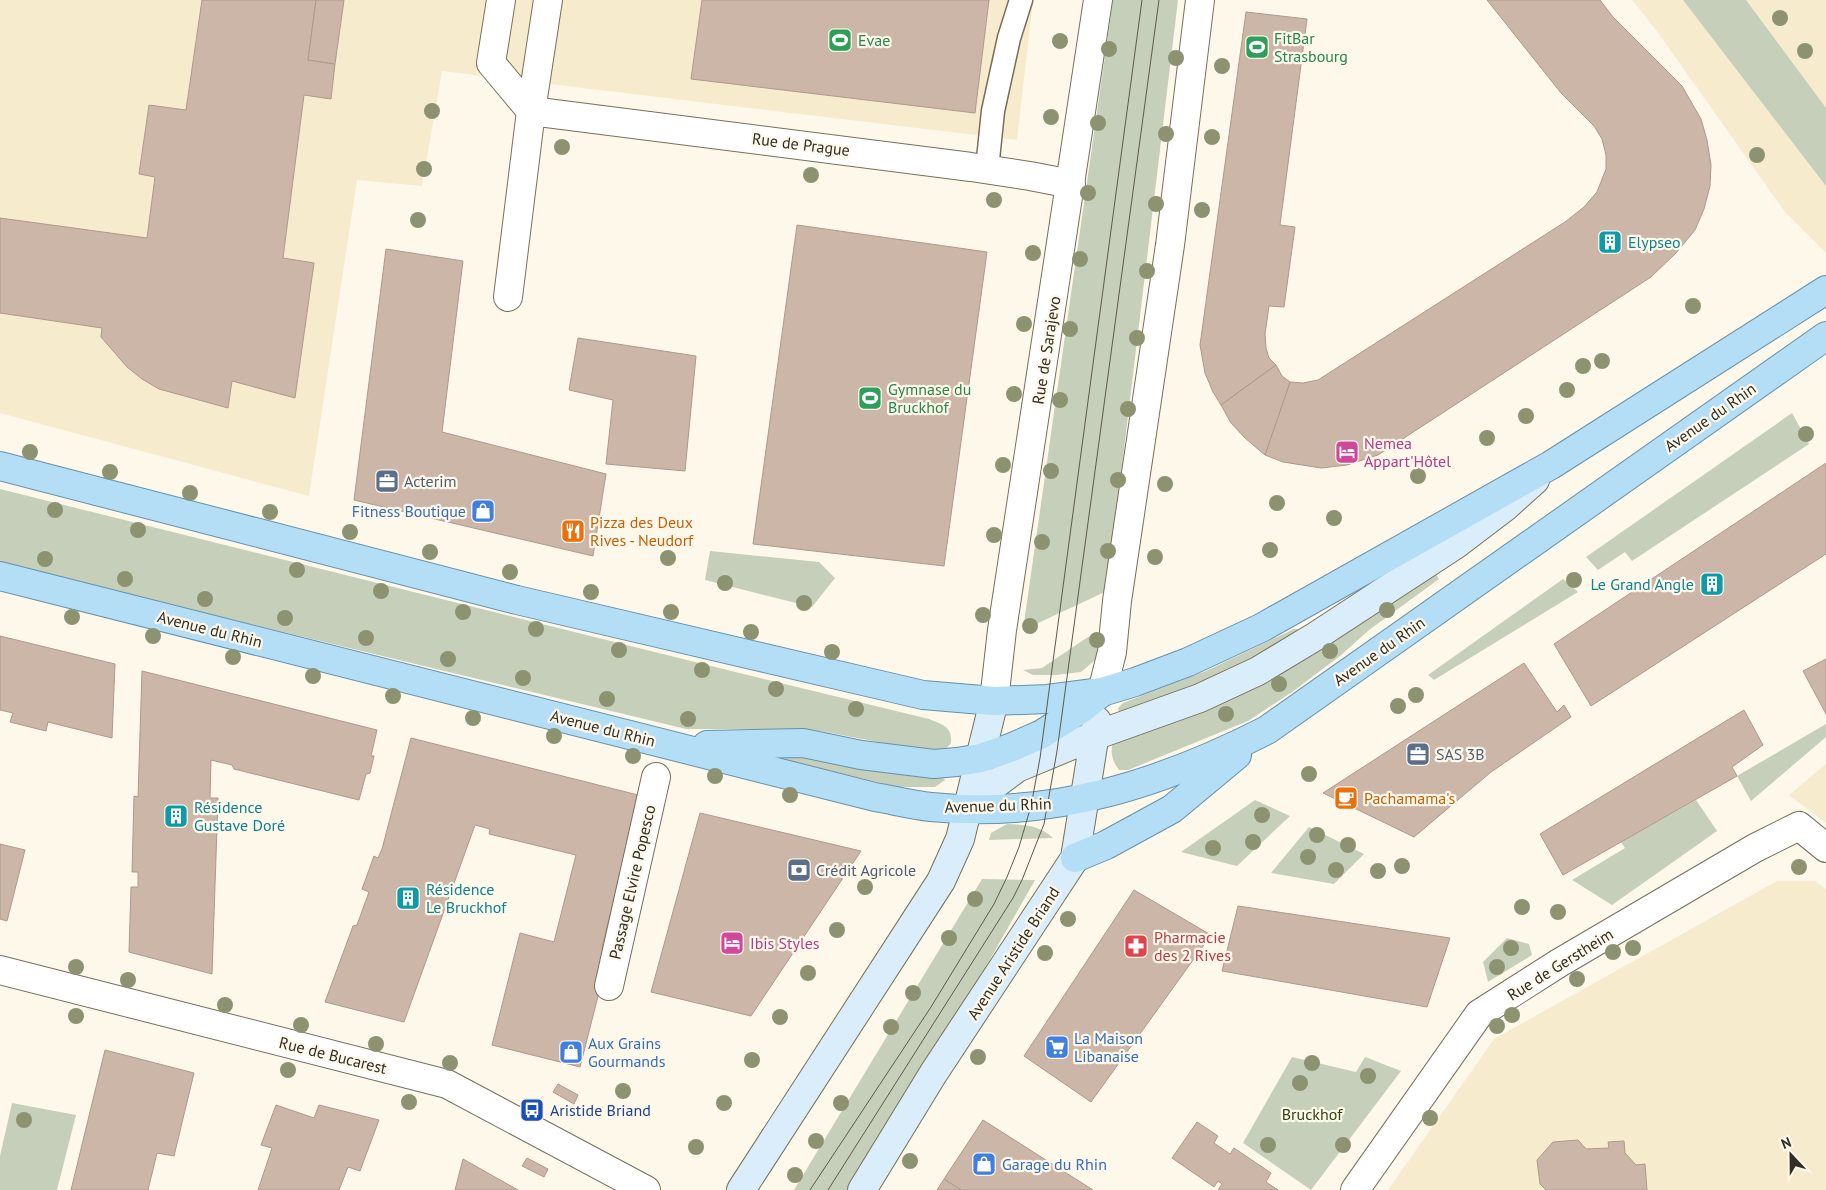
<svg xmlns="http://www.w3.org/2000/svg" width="1826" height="1190" viewBox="0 0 1826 1190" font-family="'PT Sans',sans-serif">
<rect width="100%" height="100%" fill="#fef8eb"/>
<!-- built -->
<g fill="#f7ebce">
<path d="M0 0H1033L1017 140 442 71 422 186 357 180 309 496 0 413Z"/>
<path d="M1632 0H1826V253L1785 212 1656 30Z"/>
<path d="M1826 764V823L1789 795Z"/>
<path d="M1777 881H1815L1826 889V1190H1388L1494 1039Z"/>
</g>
<!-- green -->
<g fill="#c6cfb9">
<path d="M1113 0H1178L1107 591 1023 630Z"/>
<path d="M1683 0H1746L1826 108V186Z"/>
<path d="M1792 413 1809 444 1632 561 1625 552 1598 570 1586 557Z"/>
<path d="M0 489 711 666 929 719C943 725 952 726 951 743L945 750 936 753 820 731 800 729H686L150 600 0 562Z"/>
<path d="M710 551 819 562 835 578 812 607 705 580Z"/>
<path d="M1434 572 1439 579 1369 630 1340 656 1292 692 1248 721 1128 770H1119C1112 761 1110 752 1113 742Z"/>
<path d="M1563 579 1578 592 1434 680 1428 675Z"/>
<path d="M1294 629H1299L1298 634 1249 662 1210 680 1123 714 1119 712 1118 708 1123 703 1206 671Z"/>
<path d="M1099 635 1103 638 1101 655 1081 672 1056 675H1033L1023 670 1042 668 1088 637Z"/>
<path d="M1826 724V737L1751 801 1737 776Z"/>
<path d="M778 752 941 776 945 780 935 787H899L777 758 775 756Z"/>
<path d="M1255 800 1290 816 1237 866 1181 852Z"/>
<path d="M1696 800 1717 831 1612 905 1572 880 1625 848 1621 842Z"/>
<path d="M1007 824C1026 825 1039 825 1053 838L989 840 991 833Z"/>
<path d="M1309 827 1364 854 1334 884 1271 873Z"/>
<path d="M982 879 1035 880 859 1190H794Z"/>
<path d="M1507 938 1529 944 1532 955 1488 982 1483 962Z"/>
<path d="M1292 1057 1356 1072 1365 1057 1401 1071 1311 1190 1243 1143Z"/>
<path d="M12 1103 76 1115 57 1190H0V1156Z"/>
</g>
<!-- building -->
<g fill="#cbb6a8" stroke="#ae998c">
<path d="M202 0H316L308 60 335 64 331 99 304 95 283 258 314 263 295 398 232 381 228 408 159 389 142 379 127 367 101 337 102 328 0 313V218L147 238 155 177 139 174 149 105 186 110Z"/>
<path d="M316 0H344L335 64 308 60Z"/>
<path d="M702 0H989L975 113 691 79Z"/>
<path d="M1487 0H1600L1613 17 1682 86 1701 119 1707 140 1711 165 1710 186 1704 209 1695 230 1676 253 1651 277 1378 455 1347 465 1321 468 1283 462 1265 455 1290 382 1303 383 1318 380 1565 222 1584 207 1597 192 1606 169V155L1602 139 1594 126 1561 93Z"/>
<path d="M1246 12 1307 19 1280 225 1295 227 1284 307 1269 306 1265 334 1266 348 1269 358 1276 365 1221 405 1213 392 1205 373 1200 345Z"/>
<path d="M797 225 987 252 944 566 753 544Z"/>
<path d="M386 249 463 261 442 432 606 474 593 556 354 500Z"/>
<path d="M578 338 696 356 685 471 606 464 613 400 569 390Z"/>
<path d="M1276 365 1282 376 1290 382 1265 455 1245 438 1231 423 1221 405Z"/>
<path d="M1826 463V554L1591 706 1554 644Z"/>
<path d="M0 636 115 664 112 738 48 722 46 731 10 722 13 713 0 710Z"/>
<path d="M1826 659V714L1803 671Z"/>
<path d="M1524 663 1557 712 1564 705 1571 717 1491 772 1414 837 1323 793Z"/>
<path d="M142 671 377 730 371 756H374L370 773 366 774 359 800 234 769 232 765 211 760 210 798H218L212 974 129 952 131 887H138V872H132L134 796 138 797Z"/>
<path d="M1744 710 1763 745 1732 767 1737 776 1563 875 1540 834Z"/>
<path d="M411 738 650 798 622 866 602 947 610 949 580 1067 492 1045 520 933 554 942 576 855 489 834 490 829 475 825 404 1022 325 1002 353 926 357 925 369 892 362 889 374 856 378 858 382 849Z"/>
<path d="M700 813 861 851 751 1016 651 992Z"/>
<path d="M0 844 25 850 7 921 0 919Z"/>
<path d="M1134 890 1211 935 1091 1102 1024 1056Z"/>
<path d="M1238 906 1450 938 1427 1007 1222 971Z"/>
<path d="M105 1050 194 1073 174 1156 157 1153 148 1190H71Z"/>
<path d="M558 1084 578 1095 574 1104 553 1092Z"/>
<path d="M276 1105 314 1118 319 1105 379 1120 360 1171 348 1167 339 1190H258L272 1148 261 1145Z"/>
<path d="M983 1120 1093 1190H961L944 1179Z"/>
<path d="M1197 1122 1218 1136 1214 1143 1230 1154 1234 1148 1271 1173 1266 1182 1278 1190H1218L1222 1184 1218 1181 1214 1187 1172 1158Z"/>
<path d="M1578 1140 1586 1149 1609 1148 1608 1142 1624 1141 1625 1153 1636 1165 1645 1164 1647 1190H1546L1540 1184 1537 1160 1553 1142Z"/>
<path d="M527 1158 548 1169 544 1177 522 1166Z"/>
<path d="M463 1159 518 1190H455Z"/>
<path d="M944 1179 961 1190H937Z"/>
</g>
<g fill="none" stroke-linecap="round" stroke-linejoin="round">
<!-- service casing -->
<g stroke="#776f5c" stroke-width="25">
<path id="service" d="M987 169 993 111 1009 38 1021 0"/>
</g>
<!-- pedestrian casing -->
<g stroke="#776f5c" stroke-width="30">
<path id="pedestrian" d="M609 986 656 777"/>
</g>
<!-- minor casing -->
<g stroke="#776f5c" stroke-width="30">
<g id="minor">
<path d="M501 0 491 63 531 111 548 0"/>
<path d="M508 297 531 111 971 167 1030 176 1071 184"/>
<path d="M1102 692 1112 652 1117 601 1170 245 1200 0"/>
<path d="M994 701 1002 630 1098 0"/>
<path d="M0 970 447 1084 646 1190"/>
<path d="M1355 1190 1479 1014 1559 963 1755 848 1799 826 1826 848"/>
</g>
</g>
<!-- secondary casing -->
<g stroke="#776f5c" stroke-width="30">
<g id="secondary">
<path d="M969 810 982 794 1017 768 1094 736 1200 698 1258 671 1316 636 1455 545 1505 507 1535 480"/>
<path d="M741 1190 941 881 960 839 994 701"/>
<path d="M862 1190 933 1074 1075 858 1097 721"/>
</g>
</g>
<!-- primary casing -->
<g stroke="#6592a9" stroke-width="30">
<g id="primary">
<path d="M0 466 517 600 923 695 994 701 1047 699 1102 692 1135 682 1188 662 1261 628 1551 465 1826 290"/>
<path d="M0 576 875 797C893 800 912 805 931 807 1052 819 1161 784 1267 730L1826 336"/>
<path d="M707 745 803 743 861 755 934 764 957 762 981 758 1010 748 1042 734 1081 709 1102 692"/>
<path d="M1075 858 1106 845 1172 809 1237 755"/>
</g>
</g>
<!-- service -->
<use href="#service" stroke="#fff" stroke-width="22"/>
<!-- pedestrian -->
<use href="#pedestrian" stroke="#fff" stroke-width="28"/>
<!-- minor -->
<use href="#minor" stroke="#fff" stroke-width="28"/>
<!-- secondary -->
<use href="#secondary" stroke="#d9eefa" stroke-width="28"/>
<!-- primary -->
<use href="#primary" stroke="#b3def6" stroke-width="28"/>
<!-- tram -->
<g stroke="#5d594f" stroke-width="1">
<path d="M810 1190 931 1007 994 904 1007 877 1019 847 1031 806 1040 758 1142 0"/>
<path d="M828 1190 1013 898 1022 880 1044 824 1057 751 1159 0"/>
</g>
</g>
<!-- trees -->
<g fill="#8d9371">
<circle cx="1780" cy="18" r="8"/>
<circle cx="1060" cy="41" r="8"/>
<circle cx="1109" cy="49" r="8"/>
<circle cx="1805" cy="51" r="8"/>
<circle cx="1176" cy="58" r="8"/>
<circle cx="1222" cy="66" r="8"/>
<circle cx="432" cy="111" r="8"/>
<circle cx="1051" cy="117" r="8"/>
<circle cx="1098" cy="123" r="8"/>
<circle cx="1166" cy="134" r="8"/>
<circle cx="1212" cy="137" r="8"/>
<circle cx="562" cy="147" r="8"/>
<circle cx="1757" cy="155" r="8"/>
<circle cx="424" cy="169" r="8"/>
<circle cx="811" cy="175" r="8"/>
<circle cx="1088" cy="193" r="8"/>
<circle cx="994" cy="200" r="8"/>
<circle cx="1156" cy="204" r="8"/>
<circle cx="1202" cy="210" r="8"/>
<circle cx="418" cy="220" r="8"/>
<circle cx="1033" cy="253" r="8"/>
<circle cx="1080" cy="259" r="8"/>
<circle cx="1147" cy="271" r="8"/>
<circle cx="1693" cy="306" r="8"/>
<circle cx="1024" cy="324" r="8"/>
<circle cx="1070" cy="329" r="8"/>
<circle cx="1137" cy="338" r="8"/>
<circle cx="1602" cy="361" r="8"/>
<circle cx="1583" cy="366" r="8"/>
<circle cx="1567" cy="390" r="8"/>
<circle cx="1014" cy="394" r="8"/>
<circle cx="1060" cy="400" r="8"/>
<circle cx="1128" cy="409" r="8"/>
<circle cx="1526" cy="416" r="8"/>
<circle cx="1806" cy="434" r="8"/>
<circle cx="1487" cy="438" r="8"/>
<circle cx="30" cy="452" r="8"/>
<circle cx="1003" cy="465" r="8"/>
<circle cx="1051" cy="471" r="8"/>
<circle cx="110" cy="472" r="8"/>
<circle cx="1418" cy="476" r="8"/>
<circle cx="1118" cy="480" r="8"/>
<circle cx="1165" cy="484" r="8"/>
<circle cx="190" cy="493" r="8"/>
<circle cx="1277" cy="503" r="8"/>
<circle cx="55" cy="510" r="8"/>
<circle cx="270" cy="512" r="8"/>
<circle cx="1334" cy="518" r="8"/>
<circle cx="138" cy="530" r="8"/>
<circle cx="350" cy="532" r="8"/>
<circle cx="994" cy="535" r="8"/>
<circle cx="1042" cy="542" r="8"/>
<circle cx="1270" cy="550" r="8"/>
<circle cx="1108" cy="551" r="8"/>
<circle cx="430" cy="552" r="8"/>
<circle cx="1155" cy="557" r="8"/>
<circle cx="668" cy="558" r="8"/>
<circle cx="45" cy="559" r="8"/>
<circle cx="297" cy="570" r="8"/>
<circle cx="510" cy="572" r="8"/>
<circle cx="125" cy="579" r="8"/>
<circle cx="1574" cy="580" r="8"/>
<circle cx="725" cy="583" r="8"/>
<circle cx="381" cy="591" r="8"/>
<circle cx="591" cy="592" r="8"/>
<circle cx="205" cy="599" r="8"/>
<circle cx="804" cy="603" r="8"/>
<circle cx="1387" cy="610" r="8"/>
<circle cx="463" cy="612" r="8"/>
<circle cx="671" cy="612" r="8"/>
<circle cx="983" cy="615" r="8"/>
<circle cx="72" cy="617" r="8"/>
<circle cx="285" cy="618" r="8"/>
<circle cx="1030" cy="626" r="8"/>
<circle cx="536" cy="629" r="8"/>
<circle cx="751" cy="632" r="8"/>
<circle cx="153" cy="636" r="8"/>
<circle cx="366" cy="638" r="8"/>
<circle cx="1097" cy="640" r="8"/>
<circle cx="619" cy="650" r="8"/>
<circle cx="1330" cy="651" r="8"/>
<circle cx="832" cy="652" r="8"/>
<circle cx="233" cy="657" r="8"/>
<circle cx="448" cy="659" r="8"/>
<circle cx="702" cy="670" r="8"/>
<circle cx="313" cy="676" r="8"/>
<circle cx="523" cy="678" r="8"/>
<circle cx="1279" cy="684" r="8"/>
<circle cx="776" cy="689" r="8"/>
<circle cx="1416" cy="695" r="8"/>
<circle cx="393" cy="696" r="8"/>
<circle cx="607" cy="699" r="8"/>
<circle cx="1398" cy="706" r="8"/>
<circle cx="856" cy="709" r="8"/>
<circle cx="1226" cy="714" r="8"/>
<circle cx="473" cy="718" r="8"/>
<circle cx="688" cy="719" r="8"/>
<circle cx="554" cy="736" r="8"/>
<circle cx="633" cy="756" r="8"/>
<circle cx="1309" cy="774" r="8"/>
<circle cx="715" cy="776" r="8"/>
<circle cx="790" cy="795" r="8"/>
<circle cx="1262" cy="815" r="8"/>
<circle cx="1317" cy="835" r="8"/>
<circle cx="1253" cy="842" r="8"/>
<circle cx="1348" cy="845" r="8"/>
<circle cx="1213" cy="848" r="8"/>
<circle cx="1308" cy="857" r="8"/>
<circle cx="1402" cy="866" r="8"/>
<circle cx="1799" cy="867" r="8"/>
<circle cx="1336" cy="870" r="8"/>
<circle cx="1378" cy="871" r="8"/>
<circle cx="865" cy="887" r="8"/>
<circle cx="975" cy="899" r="8"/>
<circle cx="1522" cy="907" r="8"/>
<circle cx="1558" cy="912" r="8"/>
<circle cx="1068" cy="919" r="8"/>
<circle cx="837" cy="930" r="8"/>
<circle cx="949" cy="938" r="8"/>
<circle cx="1511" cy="948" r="8"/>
<circle cx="1633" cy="948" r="8"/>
<circle cx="1613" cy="952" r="8"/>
<circle cx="1045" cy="953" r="8"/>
<circle cx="76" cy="967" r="8"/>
<circle cx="1497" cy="967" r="8"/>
<circle cx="808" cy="973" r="8"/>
<circle cx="1577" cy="979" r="8"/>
<circle cx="128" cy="980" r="8"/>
<circle cx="913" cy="993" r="8"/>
<circle cx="225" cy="1005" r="8"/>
<circle cx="1512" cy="1015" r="8"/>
<circle cx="76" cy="1016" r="8"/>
<circle cx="780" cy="1017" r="8"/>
<circle cx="301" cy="1025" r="8"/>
<circle cx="1497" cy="1026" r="8"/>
<circle cx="891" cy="1027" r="8"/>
<circle cx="376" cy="1044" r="8"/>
<circle cx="978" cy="1057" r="8"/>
<circle cx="752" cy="1060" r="8"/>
<circle cx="450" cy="1063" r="8"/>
<circle cx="1312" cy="1063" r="8"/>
<circle cx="288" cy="1070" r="8"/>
<circle cx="1368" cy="1076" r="8"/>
<circle cx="1300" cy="1083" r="8"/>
<circle cx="623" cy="1091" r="8"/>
<circle cx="409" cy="1102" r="8"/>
<circle cx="724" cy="1103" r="8"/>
<circle cx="841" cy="1103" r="8"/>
<circle cx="1430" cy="1118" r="8"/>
<circle cx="24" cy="1120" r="8"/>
<circle cx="816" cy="1141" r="8"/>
<circle cx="1268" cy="1145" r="8"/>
<circle cx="1343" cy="1145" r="8"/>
<circle cx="696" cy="1147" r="8"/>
<circle cx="910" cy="1161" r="8"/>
<circle cx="795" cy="1175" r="8"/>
</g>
<!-- icons -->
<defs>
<g id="stadium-square" transform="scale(1.25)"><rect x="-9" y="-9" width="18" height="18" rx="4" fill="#2e9e5b" stroke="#fef8eb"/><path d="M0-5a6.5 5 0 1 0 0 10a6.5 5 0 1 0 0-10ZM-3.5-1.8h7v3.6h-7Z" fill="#fff"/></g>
<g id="building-square" transform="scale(1.25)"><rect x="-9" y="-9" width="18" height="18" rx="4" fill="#0f9aa8" stroke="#fef8eb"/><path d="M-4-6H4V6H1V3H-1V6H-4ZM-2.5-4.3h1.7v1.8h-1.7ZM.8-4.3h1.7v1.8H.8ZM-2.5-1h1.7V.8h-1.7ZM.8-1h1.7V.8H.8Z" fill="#fff"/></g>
<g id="hotel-square" transform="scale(1.25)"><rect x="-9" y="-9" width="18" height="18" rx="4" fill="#d1479c" stroke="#fef8eb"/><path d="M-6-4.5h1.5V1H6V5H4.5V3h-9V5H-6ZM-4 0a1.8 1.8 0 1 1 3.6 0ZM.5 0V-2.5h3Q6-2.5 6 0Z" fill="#fff"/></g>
<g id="office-square" transform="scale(1.25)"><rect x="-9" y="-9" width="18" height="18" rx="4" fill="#5c6f8a" stroke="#fef8eb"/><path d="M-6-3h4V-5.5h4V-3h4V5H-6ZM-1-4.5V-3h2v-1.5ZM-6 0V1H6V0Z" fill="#fff"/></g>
<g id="shop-square" transform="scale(1.25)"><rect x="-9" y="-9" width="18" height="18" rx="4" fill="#3f7fe0" stroke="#fef8eb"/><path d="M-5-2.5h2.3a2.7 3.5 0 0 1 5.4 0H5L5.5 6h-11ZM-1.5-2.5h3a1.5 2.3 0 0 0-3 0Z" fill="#fff"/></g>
<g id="restaurant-square" transform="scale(1.25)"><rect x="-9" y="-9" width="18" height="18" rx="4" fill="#e8710a" stroke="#fef8eb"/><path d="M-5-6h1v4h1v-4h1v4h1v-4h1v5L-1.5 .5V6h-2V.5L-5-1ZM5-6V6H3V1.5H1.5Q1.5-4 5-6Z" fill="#fff"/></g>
<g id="cafe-square" transform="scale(1.25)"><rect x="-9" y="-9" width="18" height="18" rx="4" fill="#e8710a" stroke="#fef8eb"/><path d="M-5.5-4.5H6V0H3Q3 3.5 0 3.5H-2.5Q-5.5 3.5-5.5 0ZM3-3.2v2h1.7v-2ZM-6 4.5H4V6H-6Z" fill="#fff"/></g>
<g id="bank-square" transform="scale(1.25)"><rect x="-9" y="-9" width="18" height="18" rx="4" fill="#5c6f8a" stroke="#fef8eb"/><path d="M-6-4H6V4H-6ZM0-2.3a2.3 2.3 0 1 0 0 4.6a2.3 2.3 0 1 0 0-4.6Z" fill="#fff"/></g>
<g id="pharmacy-square" transform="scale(1.25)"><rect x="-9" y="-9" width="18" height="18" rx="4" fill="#e0444e" stroke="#fef8eb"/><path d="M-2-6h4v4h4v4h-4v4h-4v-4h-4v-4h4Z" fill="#fff"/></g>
<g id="supermarket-square" transform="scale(1.25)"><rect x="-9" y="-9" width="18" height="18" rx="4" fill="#3f7fe0" stroke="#fef8eb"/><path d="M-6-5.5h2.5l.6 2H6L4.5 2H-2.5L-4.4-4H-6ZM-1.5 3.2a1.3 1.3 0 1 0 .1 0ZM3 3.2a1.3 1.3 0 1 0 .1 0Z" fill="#fff"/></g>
<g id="bus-square" transform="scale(1.25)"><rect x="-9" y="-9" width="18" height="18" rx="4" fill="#1a4fb4" stroke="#fef8eb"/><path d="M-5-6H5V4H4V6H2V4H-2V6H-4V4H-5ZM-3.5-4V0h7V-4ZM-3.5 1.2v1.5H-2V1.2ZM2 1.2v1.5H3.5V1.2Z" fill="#fff"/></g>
</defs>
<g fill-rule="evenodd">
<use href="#stadium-square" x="840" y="40"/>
<use href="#stadium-square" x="1257" y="47"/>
<use href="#building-square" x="1610" y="242"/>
<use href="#stadium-square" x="870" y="398"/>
<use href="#hotel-square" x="1347" y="452"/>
<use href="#office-square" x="387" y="481"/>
<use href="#shop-square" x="483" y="511"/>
<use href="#restaurant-square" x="573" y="531"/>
<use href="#building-square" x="1712" y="584"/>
<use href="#office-square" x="1418" y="754"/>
<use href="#cafe-square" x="1346" y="798"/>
<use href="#building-square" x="176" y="816"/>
<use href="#bank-square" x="799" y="870"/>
<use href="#building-square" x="408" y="898"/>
<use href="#hotel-square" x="732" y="943"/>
<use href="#pharmacy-square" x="1136" y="946"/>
<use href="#supermarket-square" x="1057" y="1047"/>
<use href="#shop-square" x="571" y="1052"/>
<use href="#bus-square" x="532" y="1110"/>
<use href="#shop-square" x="984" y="1164"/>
</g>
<g text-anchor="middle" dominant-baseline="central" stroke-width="4.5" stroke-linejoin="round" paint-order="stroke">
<!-- leisure labels -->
<g font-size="16" fill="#27864d" stroke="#fef8eb" text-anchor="start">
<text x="1274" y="38">FitBar<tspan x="1274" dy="18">Strasbourg</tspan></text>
<text x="858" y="40">Evae</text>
<text x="888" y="389">Gymnase du<tspan x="888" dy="18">Bruckhof</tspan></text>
</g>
<!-- street labels -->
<g font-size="16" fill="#302d24" stroke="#fef8eb">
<text transform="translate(801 144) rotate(7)">Rue de Prague</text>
<text transform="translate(1046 350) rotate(-81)">Rue de Sarajevo</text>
<text transform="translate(1710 417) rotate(-35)">Avenue du Rhin</text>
<text transform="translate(210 629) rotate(14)">Avenue du Rhin</text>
<text transform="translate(1379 651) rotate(-35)">Avenue du Rhin</text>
<text transform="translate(603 728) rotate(14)">Avenue du Rhin</text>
<text transform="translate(998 805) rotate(-2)">Avenue du Rhin</text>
<text transform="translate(632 882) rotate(-77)">Passage Elvire Popesco</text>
<text transform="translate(1013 953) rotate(-57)">Avenue Aristide Briand</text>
<text transform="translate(1560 964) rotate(-32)">Rue de Gerstheim</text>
<text transform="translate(333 1055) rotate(14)">Rue de Bucarest</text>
</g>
<!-- culture labels -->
<g font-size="16" fill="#0d838f" stroke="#fef8eb" text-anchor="start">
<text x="1628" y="242">Elypseo</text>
<text x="1694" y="584" text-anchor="end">Le Grand Angle</text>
<text x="194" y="807">Résidence<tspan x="194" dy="18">Gustave Doré</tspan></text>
<text x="426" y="889">Résidence<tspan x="426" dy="18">Le Bruckhof</tspan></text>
</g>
<!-- hotel labels -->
<g font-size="16" fill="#b23c85" stroke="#fef8eb" text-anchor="start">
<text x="1364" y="443">Nemea<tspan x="1364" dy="18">Appart'Hôtel</tspan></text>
<text x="750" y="943">Ibis Styles</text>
</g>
<!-- service labels -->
<g font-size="16" fill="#4e5e75" stroke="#fef8eb" text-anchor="start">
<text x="404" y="481">Acterim</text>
<text x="1436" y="754">SAS 3B</text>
<text x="816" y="870">Crédit Agricole</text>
</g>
<!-- shop labels -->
<g font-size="16" fill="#366cbe" stroke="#fef8eb" text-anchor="start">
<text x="466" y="511" text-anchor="end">Fitness Boutique</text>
<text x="1074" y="1038">La Maison<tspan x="1074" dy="18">Libanaise</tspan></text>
<text x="588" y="1043">Aux Grains<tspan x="588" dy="18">Gourmands</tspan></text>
<text x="1002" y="1164">Garage du Rhin</text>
</g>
<!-- food labels -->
<g font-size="16" fill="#c56008" stroke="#fef8eb" text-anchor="start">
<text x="590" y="522">Pizza des Deux<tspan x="590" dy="18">Rives - Neudorf</tspan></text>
<text x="1364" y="798">Pachamama's</text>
</g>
<!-- health labels -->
<g font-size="16" fill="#be3a42" stroke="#fef8eb" text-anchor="start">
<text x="1154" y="937">Pharmacie<tspan x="1154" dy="18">des 2 Rives</tspan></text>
</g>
<!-- transit labels -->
<g font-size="16" fill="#164399" stroke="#fef8eb" text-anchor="start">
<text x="550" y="1110">Aristide Briand</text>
</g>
<!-- park labels -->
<g font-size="16" fill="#31410e" stroke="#fef8eb">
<text x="1312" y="1114">Bruckhof</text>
</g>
</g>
<!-- north arrow -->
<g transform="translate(1791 1155) rotate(338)" stroke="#fef8eb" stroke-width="4" paint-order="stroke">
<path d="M0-4L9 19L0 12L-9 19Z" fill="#302d24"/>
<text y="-8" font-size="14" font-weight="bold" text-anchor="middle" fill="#302d24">N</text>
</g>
</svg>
